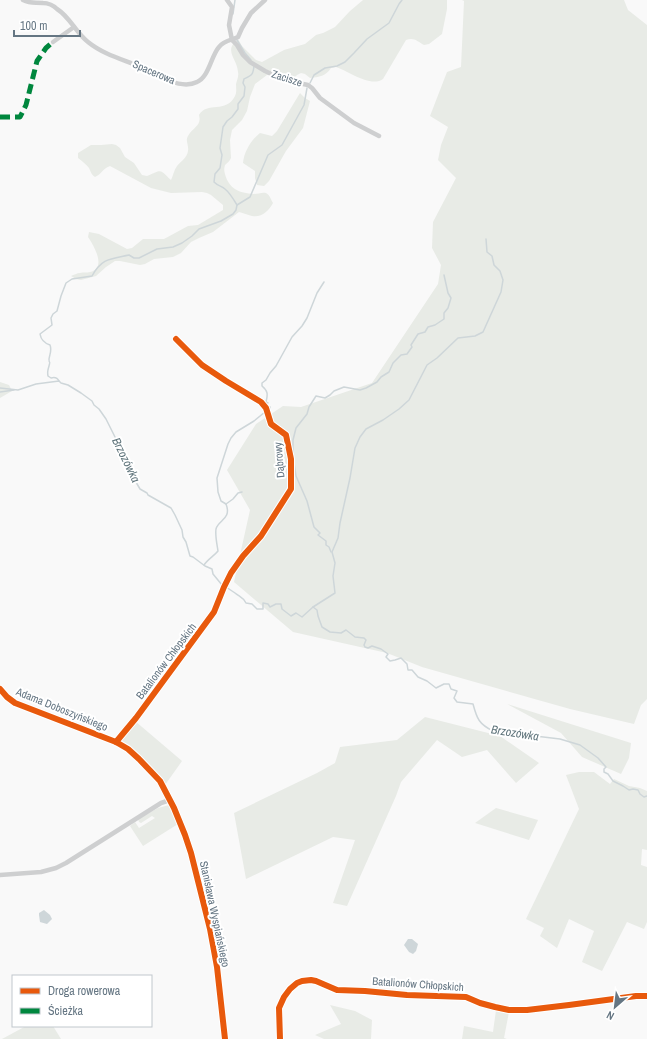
<svg xmlns="http://www.w3.org/2000/svg" width="647" height="1039" viewBox="0 0 647 1039" font-family="'Archivo Narrow',sans-serif">
<rect width="100%" height="100%" fill="#f9f9f9"/>
<!-- green -->
<g fill="#e8ebe6">
<path d="M363 0H447V9L442 34 429 44 424 45C417 41 414 37 406 40L383 79C371 88 348 71 336 67L331 68C326 76 319 77 310 78L305 74 301 73 297 75 290 82 272 75H267L255 84 250 97 247 111 242 120 232 130 230 140 231 158C230 161 227 163 225 165 224 168 224 171 225 174 229 189 239 193 254 194 258 194 262 192 266 193 270 195 271 200 273 203 269 211 261 218 252 216 247 215 244 213 239 212L213 232 199 238 191 242 181 253 173 257 154 259 145 264 140 265 120 261H115L106 267 96 276 81 280 76 279 71 276C74 275 77 273 80 273 83 272 87 273 90 272 107 268 94 246 88 237L89 232 99 234 127 249 132 248 143 239H164L188 226 198 225 223 210V205L211 195 207 193 202 192 171 193 151 188 110 166C102 169 102 174 95 177 91 174 91 172 89 168 86 164 82 161 78 158V153L91 145H101L112 144 116 145 120 148 125 157 134 163 142 175 147 176C163 169 159 169 171 180 173 176 174 170 177 166 181 161 187 158 188 151 189 145 185 141 188 136 193 127 202 126 199 115 207 101 226 114 235 96 237 92 236 88 236 84 237 80 239 76 238 72 237 58 223 51 238 39L242 46 256 60 262 62 284 50 305 44 316 35 323 33 335 27 350 11Z"/>
<path d="M462 0H624L628 10 647 25V699L641 705 634 724 570 709 422 667 387 653 293 632 234 582 250 510 227 470 256 424 283 406 301 407 372 383 438 284 441 265 432 248 433 222 456 178 438 160 441 145 448 127 430 116 447 72 461 67 464 1Z"/>
<path d="M300 93 305 98 310 101 303 128 286 151 269 181 264 186 257 185 255 178V171L243 163C244 152 251 140 260 133L272 136 277 131Z"/>
<path d="M0 382 9 385 12 391 0 398Z"/>
<path d="M507 704 631 743 629 758 621 774 582 757 561 733Z"/>
<path d="M425 717 500 736 539 763 516 783 487 750 462 757 437 740 401 782 396 796 347 906 333 903 355 840 333 837 246 879 234 813 317 773 335 763 340 747 397 740Z"/>
<path d="M135 721 182 761 165 785 150 766 123 742 121 738Z"/>
<path d="M579 772H594L610 784 614 779 629 786 640 788 647 791V850L642 849 641 865 647 867V922L644 929 627 922 602 971 582 962 594 931 569 919 557 948 540 936 544 928 526 919 579 809 566 775Z"/>
<path d="M169 805 178 824 143 846 130 826 135 822 139 828 155 818 152 816 141 823 139 822 138 819 158 808Z"/>
<path d="M496 808 538 820 529 840 475 823Z"/>
<path d="M330 1005 355 1011 372 1020 371 1039H324L315 1035 341 1024Z"/>
<path d="M496 1010 509 1012 504 1038 507 1039H462L464 1026 493 1032Z"/>
<path d="M26 1026H53L61 1039H2Z"/>
</g>
<!-- water -->
<g fill="#ced6d9">
<path d="M44 910 50 915 52 919 47 924 40 922 39 915V913Z"/>
<path d="M408 939H412L418 944 416 951 413 954 409 952 404 945Z"/>
</g>
<g fill="none" stroke-linecap="round" stroke-linejoin="round">
<!-- stream -->
<g stroke="#ced6d9" stroke-width="1.5">
<path d="M233 14 235 0"/>
<path d="M237 40 245 53 251 60"/>
<path d="M310 83 314 75 325 68 337 66 345 62 354 53 367 39 389 23 399 4 402 0"/>
<path d="M237 205 250 197 268 155 282 145 304 105 307 88"/>
<path d="M59 381C57 377 54 377 51 378L48 376C47 371 48 370 49 366 51 359 49 365 49 359 50 353 52 350 50 345 44 343 41 340 40 334L52 325 51 318 53 314 57 311 61 296 66 283 72 279 92 276C102 258 110 259 129 255L134 258H139L157 249 173 247 182 243 192 236 199 229 221 221 233 214 236 210 237 205C234 200 230 193 225 189 222 186 218 186 214 182L215 174 220 168 222 155 220 148 223 127 227 121 232 117 238 109V104L244 96 245 87 243 83 244 79C252 75 253 75 254 66"/>
<path d="M0 388 18 390 36 384 59 381 61 383 68 385 81 393 92 401 94 405 99 409 106 419 116 439 133 477 140 489 147 493 148 495 171 508 175 515 182 530 183 537 186 542 190 556 193 557 205 566 212 569 213 574 222 585"/>
<path d="M0 392 14 390"/>
<path d="M268 403 266 402C268 394 268 391 262 386V383L266 380 270 373 276 366 292 337 302 326 307 318 317 293 324 282"/>
<path d="M269 410 270 407"/>
<path d="M226 504 221 501 218 492 217 478 228 444 231 438 236 432 254 421 265 412"/>
<path d="M331 552 329 547 326 545V541L318 535 320 533 314 527 307 501 296 476 293 456V440L296 428 307 414 309 407 316 396 325 398 330 395 334 391 344 387 360 390 366 388 377 382 381 377 389 372 393 363 401 355 407 354 412 347 411 345 418 334 425 332 428 327 435 325 444 319V313L448 308 451 298 448 293 444 275"/>
<path d="M204 565C208 559 214 556 218 551 217 544 215 536 216 529 218 520 232 519 226 504L233 499 238 493 242 492"/>
<path d="M226 587C229 589 232 591 235 593 240 597 243 597 246 603L252 604 257 609H263V603L268 604 270 607 276 604H281L282 609 291 616 296 613 302 617 313 607 317 610 318 616 322 627 330 632 341 633 346 630 355 637 364 638 366 640 364 645 365 647 368 648 372 646 381 649 388 654 386 657 390 661 395 660 401 658 407 664 408 670H412L418 677 427 681 436 688 444 684H449L451 689 457 691 454 698 457 702 473 704C477 719 479 724 493 731L560 739 580 745 598 758 606 767 604 769V772L608 774 613 781 623 786 629 790 633 789 638 790 640 794 644 797 647 796"/>
<path d="M313 607 335 593 333 576 335 563 332 552 338 538 340 523 350 478 355 448 360 437 366 429 383 420 399 409 409 400 427 365 437 358 458 338 475 336 483 332 501 292 503 280 500 271 494 265 492 256 487 252 486 239"/>
</g>
<!-- minor -->
<g stroke="#cecfd0" stroke-width="4.5">
<path d="M23 0C31 4 35 2 43 3 48 3 54 6 57 9 70 17 76 33 88 42 104 55 125 60 143 68 152 72 161 78 170 81 178 84 189 86 197 82 209 77 211 56 219 47 223 41 232 40 238 37L242 28 251 13 265 0"/>
<path d="M227 0 232 7 229 25 232 40 237 45 243 55 250 62 265 71 284 80 308 85 312 88 320 98 354 123 379 136"/>
<path d="M53 42 74 27"/>
<path d="M116 742 136 718 214 612 224 587 231 573 243 556 261 536 291 489V459L286 435 271 424 266 408 261 402 226 381 202 365 176 339"/>
<path d="M0 875 41 872 56 868 66 863 161 803 170 800"/>
<path d="M280 1039 279 1008 284 997 290 989 297 983 302 981 311 980 316 981 337 990 365 991 407 995 466 997 480 1003 495 1007 509 1010H527L569 1005 636 996H647"/>
</g>
<!-- tertiary -->
<path stroke="#cecfd0" stroke-width="5.5" d="M0 689 7 697 15 703 116 742 128 749 139 759 160 781 174 808 185 835 191 853 210 929 217 967 225 1039"/>
<!-- quiet -->
<path stroke="#00873e" stroke-width="5" stroke-dasharray="10 5" stroke-linecap="butt" d="M0 117H20L26 105 37 61 46 48 53 42"/>
<!-- cycleway casing -->
<g stroke="#fff" stroke-width="8">
<g id="cycleway">
<path d="M0 689 7 697 15 703 116 742 128 749 139 759 160 781 174 808 185 835 191 853 210 929 217 967 225 1039"/>
<path d="M116 742 136 718 214 612 224 587 231 573 243 556 261 536 291 489V459L286 435 271 424 266 408 261 402 226 381 202 365 176 339"/>
<path d="M280 1039 279 1008 284 997 290 989 297 983 302 981 311 980 316 981 337 990 365 991 407 995 466 997 480 1003 495 1007 509 1010H527L569 1005 636 996H647"/>
</g>
</g>
<!-- cycleway -->
<use href="#cycleway" stroke="#e8590c" stroke-width="6"/>
</g>
<g text-anchor="middle" dominant-baseline="central" stroke-width="4" stroke-linejoin="round" paint-order="stroke">
<!-- street labels -->
<g font-size="11" fill="#657683" stroke="#fff">
<text transform="translate(154 72) rotate(23)">Spacerowa</text>
<text transform="translate(287 78) rotate(18)">Zacisze</text>
<text transform="translate(279 460) rotate(-95)">Dąbrowy</text>
<text transform="translate(166 661) rotate(-53)">Batalionów Chłopskich</text>
<text transform="translate(62 709) rotate(22)">Adama Doboszyńskiego</text>
<text transform="translate(215 914) rotate(78)">Stanisława Wyspiańskiego</text>
<text transform="translate(418 984) rotate(4)">Batalionów Chłopskich</text>
</g>
<!-- water labels -->
<g font-size="12" font-style="italic" fill="#60757c" stroke="#fff">
<text transform="translate(126 460) rotate(64)">Brzozówka</text>
<text transform="translate(515 733) rotate(9)">Brzozówka</text>
</g>
</g>
<!-- legend -->
<rect x="12" y="975" width="140" height="52" fill="#ffffff" stroke="#c1c8cd"/>
<rect x="20" y="988" width="20" height="6" fill="#e8590c" stroke="#c1c8cd"/>
<text x="48" y="995" font-size="12" fill="#657683">Droga rowerowa</text>
<rect x="20" y="1008" width="20" height="6" fill="#00873e" stroke="#c1c8cd"/>
<text x="48" y="1015" font-size="12" fill="#657683">Ścieżka</text>
<!-- north arrow -->
<g transform="translate(615 1007) rotate(208)" stroke="#ffffff" stroke-width="3" paint-order="stroke">
<path d="M0-3L7 15L0 10L-7 15Z" fill="#657683"/>
<text y="-6" font-size="11" font-weight="bold" text-anchor="middle" fill="#657683">N</text>
</g>
<!-- scale -->
<path d="M14 30v6h66v-6" fill="none" stroke="#657683" stroke-width="2"/>
<text x="20" y="30" font-size="12" fill="#657683" stroke="#ffffff" stroke-width="3" paint-order="stroke">100 m</text>
</svg>
